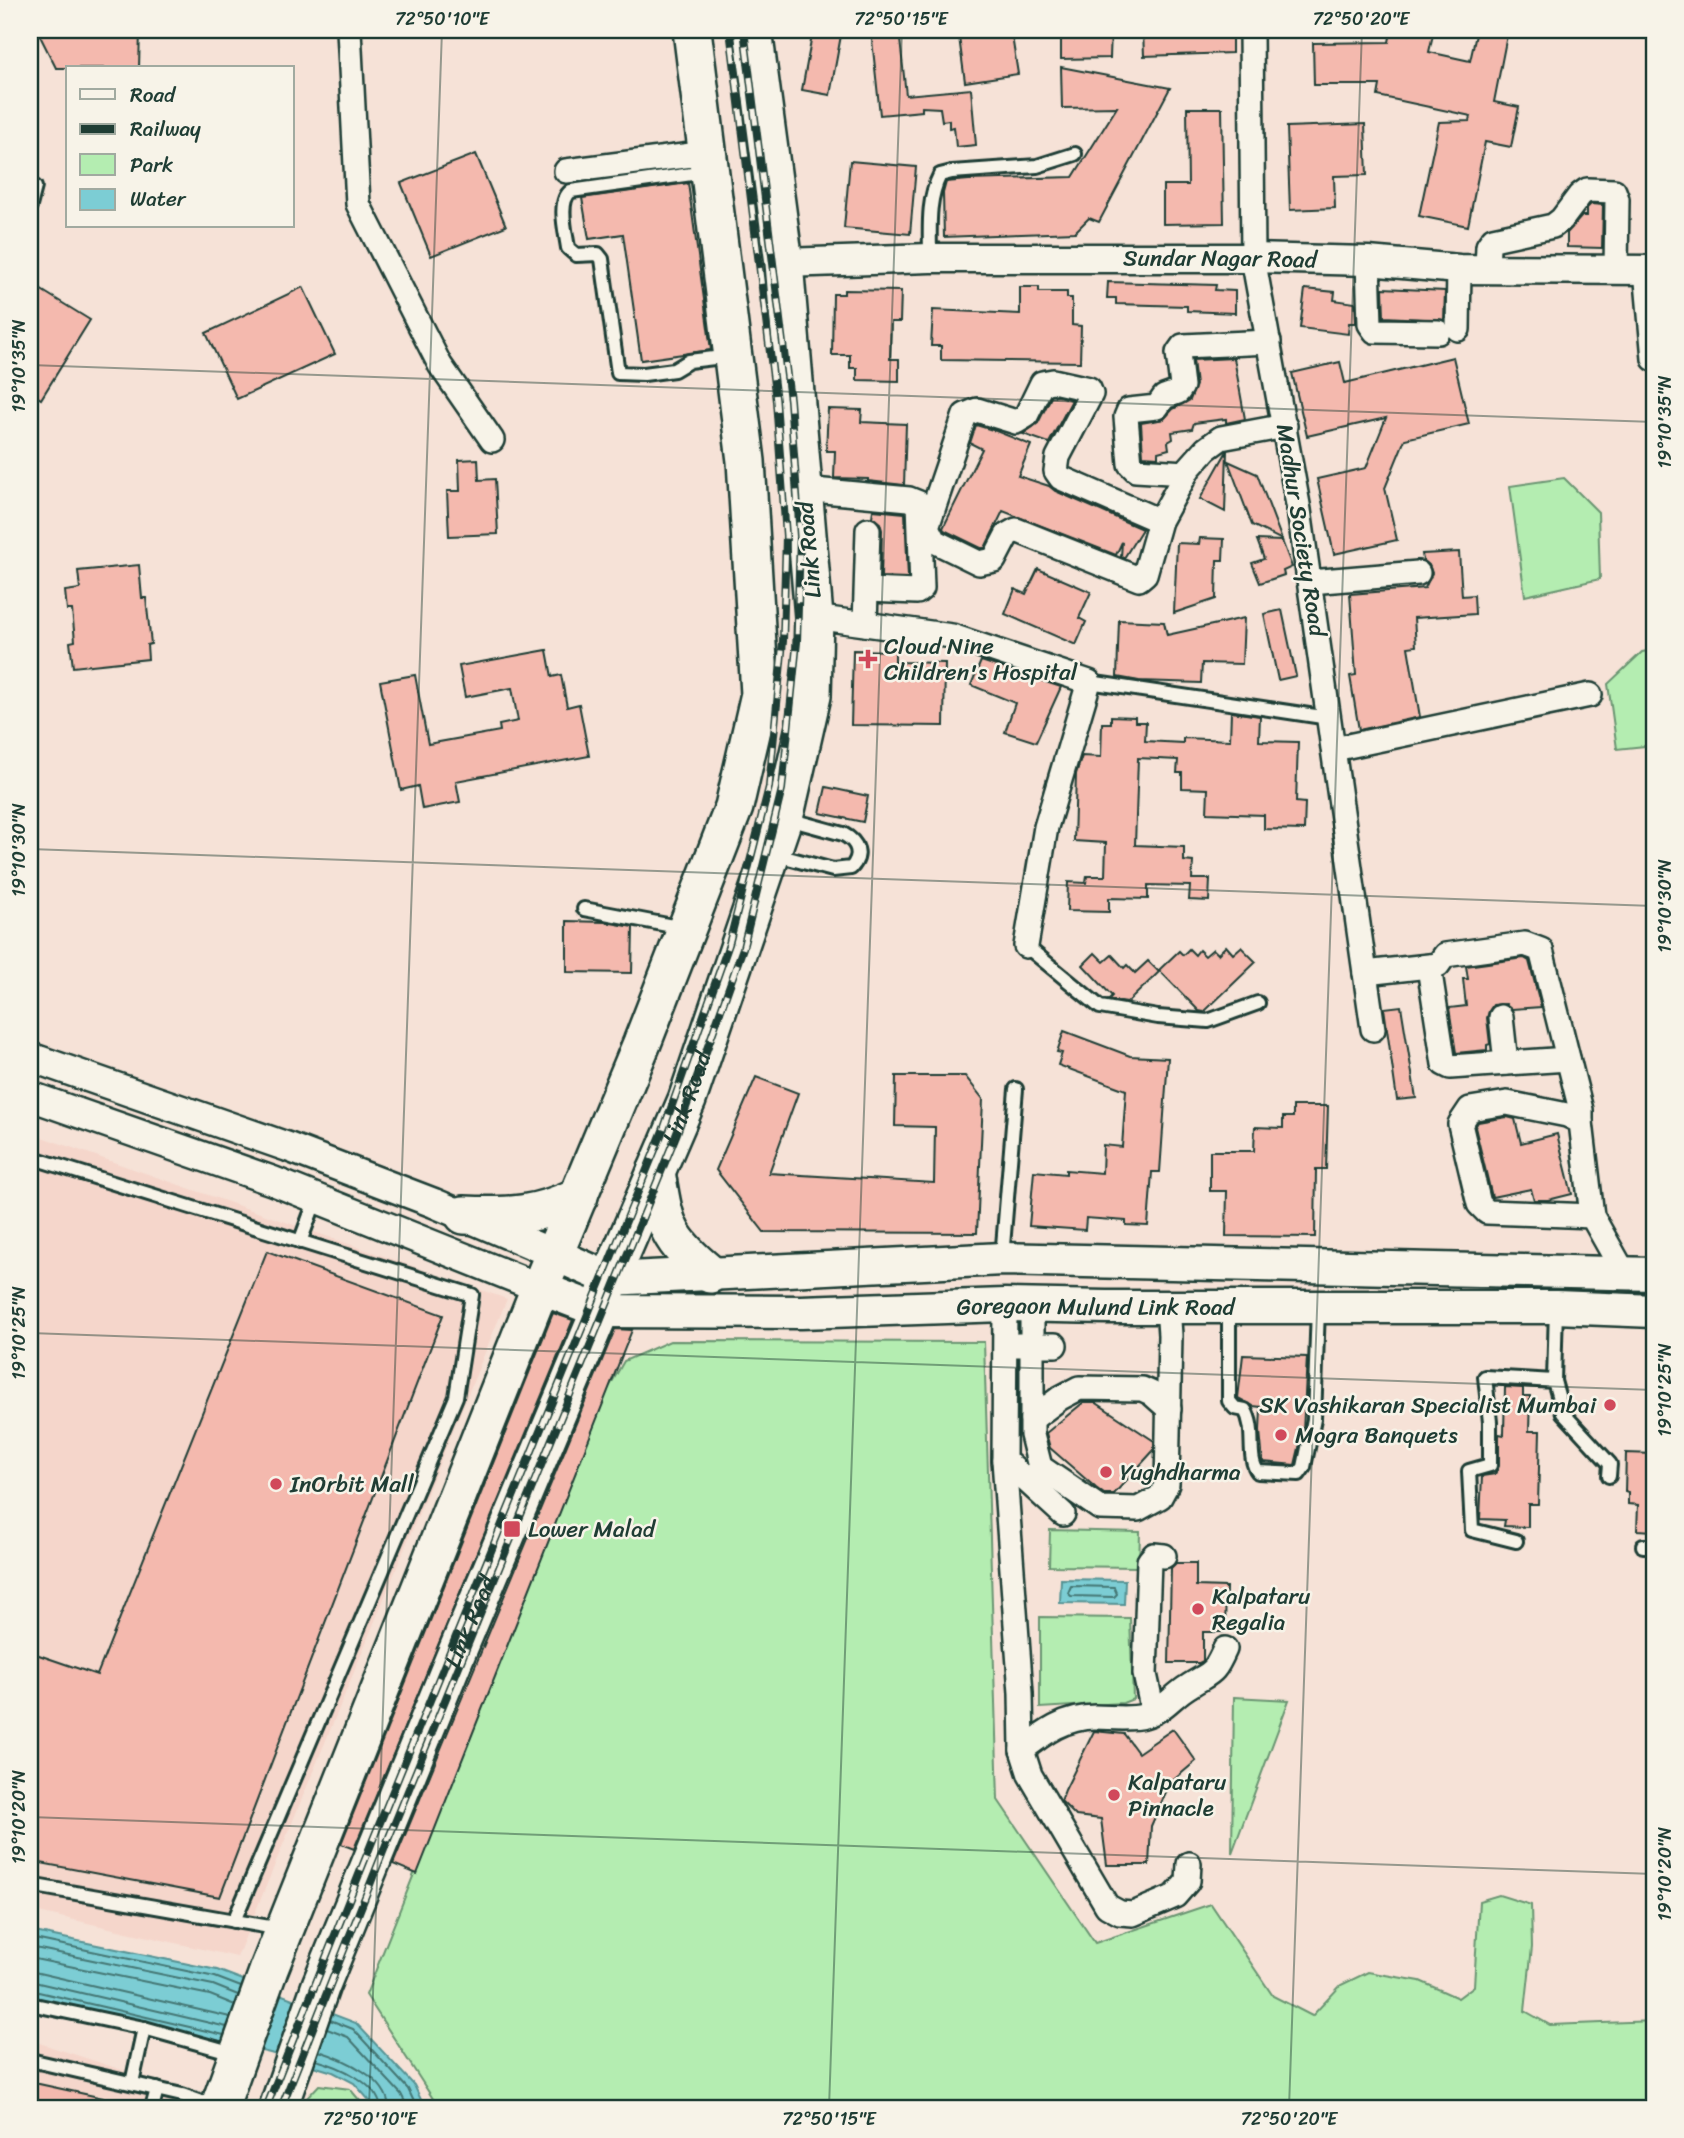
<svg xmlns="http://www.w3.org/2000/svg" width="1684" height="2138" viewBox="0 0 1684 2138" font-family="Sriracha,sans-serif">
<rect width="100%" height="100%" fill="#f6e2d7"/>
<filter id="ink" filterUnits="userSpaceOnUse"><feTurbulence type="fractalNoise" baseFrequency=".0143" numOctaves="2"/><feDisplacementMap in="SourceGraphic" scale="14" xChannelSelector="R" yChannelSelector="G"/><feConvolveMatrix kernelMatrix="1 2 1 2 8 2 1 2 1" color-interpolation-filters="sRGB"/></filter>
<g filter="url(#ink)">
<!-- built -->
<g fill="#f5d6cb">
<path d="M30 1133 507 1299 237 1957 30 1910Z"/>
<path d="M30 2040 196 2094 191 2108H30Z"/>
</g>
<!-- green -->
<g fill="#b4edb1" stroke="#6a9572" stroke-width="2">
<path d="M1564 478 1598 512 1600 579 1525 596 1510 486Z"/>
<path d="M1654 650V745L1617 749 1608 684 1642 652Z"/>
<path d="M670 1341 984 1342 998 1800 1095 1943 1211 1904 1273 1996 1312 2016 1341 1985 1368 1972 1420 1981 1458 1998 1474 1986 1479 1901 1499 1895 1531 1905 1532 1947 1525 2011 1550 2025 1654 2021V2108H439L366 1995 603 1398 624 1361Z"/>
<path d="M1050 1530 1140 1532 1139 1567 1049 1566Z"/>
<path d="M1040 1617 1130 1618 1133 1699 1123 1703 1040 1708Z"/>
<path d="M1234 1697 1289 1700 1232 1853Z"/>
<path d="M319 2085 350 2089 366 2108H303L306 2099Z"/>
</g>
<!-- water -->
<g fill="#7ccdd4" stroke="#579394" stroke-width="2">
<path d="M1061 1579 1125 1580 1124 1604 1060 1603Z"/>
<path d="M30 1931 217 1970 356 2023 414 2085 425 2108H376L354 2083 333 2072 270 2053 30 1996Z"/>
</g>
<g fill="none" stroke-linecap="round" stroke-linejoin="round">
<!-- shore -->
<g stroke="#447774" stroke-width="2">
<path d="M1071 1586 1114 1587 1117 1594 1114 1597 1071 1596 1068 1593Z"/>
<path d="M30 1938 215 1977 241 1987"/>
<path d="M30 1947 213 1985 238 1995"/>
<path d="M30 1958 210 1995 235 2005"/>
<path d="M30 1971 230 2017"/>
<path d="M30 1981 227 2027"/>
<path d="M30 1990 224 2035"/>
<path d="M330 2020 353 2029 408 2089 417 2108"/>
<path d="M327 2029 348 2037 401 2094 408 2108"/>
<path d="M319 2051C344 2059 388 2078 389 2108"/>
<path d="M316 2060C338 2066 377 2082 381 2108"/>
</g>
</g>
<!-- building -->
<g fill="#f4b9ae" stroke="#1f3d34" stroke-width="2">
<path d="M37 30H140L139 68H56Z"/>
<path d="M813 30H842L830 95 802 90Z"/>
<path d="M871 30H899L906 95 971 89 976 145 956 147 954 127 949 128V120L942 121 940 108 922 107V111L880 115Z"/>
<path d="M1011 30 1018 74 965 82 959 37Z"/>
<path d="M1061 30H1111L1110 58 1061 59Z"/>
<path d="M1143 30H1232V53L1144 56Z"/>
<path d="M1402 30H1434L1429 52 1470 61 1477 30H1508L1494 102 1519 107 1511 147 1485 142 1468 226 1419 216 1439 122 1470 121 1471 116 1378 96 1380 85H1314L1313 43 1389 42 1391 32 1402 34Z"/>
<path d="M1061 67 1170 88 1099 222 1089 218 1075 232 944 237 943 193 946 182 969 180 1073 177 1117 107 1062 108Z"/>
<path d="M1187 108H1222L1224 223 1163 224V185H1188Z"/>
<path d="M1365 124 1367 175 1334 176 1335 208 1290 210 1287 127Z"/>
<path d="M476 154 506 226 431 256 401 183Z"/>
<path d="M850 161 916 167 910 234 844 228Z"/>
<path d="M688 183 711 350 641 360 623 234 589 239 582 198Z"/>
<path d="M1591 204 1603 205 1602 248 1567 247V233L1582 216H1587V208Z"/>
<path d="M1108 282 1216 285 1215 290 1235 291V313L1187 311V306L1116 304V298H1107Z"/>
<path d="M30 283 90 320 41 399 30 392Z"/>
<path d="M303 287 335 354 237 399 206 333Z"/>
<path d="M1020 287H1039V292H1067V298H1072V325L1081 326 1080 362 941 360V346H931L933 310 1020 314Z"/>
<path d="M1383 288 1445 291 1444 320 1384 317Z"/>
<path d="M1305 289 1335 292 1334 300 1355 303 1356 323H1349L1348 334 1300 328Z"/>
<path d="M844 290 901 291 900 322H891L890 359H899V381L857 380V368H850V355H832L833 294H844Z"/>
<path d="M1453 357 1469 424 1405 439 1385 488 1397 540 1334 554 1317 479 1366 468 1386 418 1307 436 1292 373 1340 362 1345 383Z"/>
<path d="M1234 358 1245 419 1226 423V419L1194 423 1192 429 1172 432 1173 439 1168 442 1169 449 1158 452V457L1143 456 1141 423 1164 419 1173 409 1190 400 1196 385 1193 360Z"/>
<path d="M1058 396 1072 400 1049 443 1023 434 1038 423 1051 397Z"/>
<path d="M828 409 862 410 861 422 906 424 904 485 868 481V479L834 478 835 451H826Z"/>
<path d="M976 425 996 431 1031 445 1018 476 1049 486 1055 491 1142 529 1124 558 1121 557 1122 542 1116 555 1003 511 985 548H981L944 530 943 528 982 449 970 443Z"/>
<path d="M1227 451 1225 512 1200 499Z"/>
<path d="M478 459 479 480 495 479 498 534 449 536 447 491H460L459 460Z"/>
<path d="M1228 461 1257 474 1282 540 1252 525Z"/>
<path d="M873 510 905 513 908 578 881 577 882 530 880 523 872 517Z"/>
<path d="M1200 538 1224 539 1223 560H1217L1216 599 1174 613 1177 543 1199 544Z"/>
<path d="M1257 540 1282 541 1292 567 1283 571 1284 575 1260 583 1252 563 1264 559Z"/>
<path d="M1459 552 1462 596 1474 595 1475 614 1414 618 1416 646 1408 647 1420 717 1359 730 1350 676 1356 675 1350 594 1425 588 1432 573 1429 565 1423 560 1422 554Z"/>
<path d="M139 565 142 598H146L151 644 147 645 148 659 73 667 70 642 75 641 72 610H67L65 591 80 589 78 571Z"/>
<path d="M1038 569 1091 592 1079 618 1086 622 1076 645 1005 614 1015 589 1026 594Z"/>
<path d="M1282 610 1296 676 1278 680 1264 614Z"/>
<path d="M1244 618 1242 664 1202 663 1201 683 1139 681 1117 677 1119 620 1164 622 1167 635Z"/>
<path d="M547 650 552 677 561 675 567 707 579 704 589 756 456 781 460 802 422 809 418 786 401 790 380 681 415 675 428 744 500 731 499 725 518 721 512 688 465 697 459 666Z"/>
<path d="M853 650 895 651V662L945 663 944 726 851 725Z"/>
<path d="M981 661 1061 687 1036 742 1005 732 1015 703 971 685Z"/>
<path d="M1231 712 1260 716 1259 741 1298 742 1296 802 1305 803 1304 830 1264 829V815L1207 813 1208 789 1182 788V773H1177L1178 760 1138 758 1135 845 1184 847V861L1193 862 1192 879H1210L1209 901 1189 900 1190 886 1148 885V899L1109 898V912L1067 911 1068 882 1086 883 1087 876H1105L1106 843 1074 841 1076 774 1082 756 1101 757 1102 723H1111V716L1135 717V722H1146L1145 741 1183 743V738L1230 740Z"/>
<path d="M826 787 868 796 863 822 820 813Z"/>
<path d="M567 921 605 922 633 927 632 973 567 972Z"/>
<path d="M1226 946 1233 954 1241 947 1256 962 1204 1012 1199 1011 1159 970 1179 951 1183 955 1189 949 1195 955 1199 950 1205 956 1213 949 1218 954Z"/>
<path d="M1095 953 1104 962 1112 955 1124 968 1127 965 1135 973 1148 961 1159 972 1127 1003 1108 1000 1112 996 1083 965Z"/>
<path d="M1524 958 1529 961 1541 1007 1512 1009 1506 1004 1493 1005 1489 1011 1487 1018 1490 1044 1487 1045V1050L1456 1053 1449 1008 1466 1006 1463 979H1468L1466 966Z"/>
<path d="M1401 1006 1416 1098 1397 1100 1384 1008Z"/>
<path d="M1064 1031 1130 1056 1168 1058 1160 1172H1152L1148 1226 1126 1225V1221L1086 1218 1085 1230 1029 1226 1034 1171 1066 1174V1170L1102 1173 1103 1145 1122 1147 1126 1090 1058 1065 1062 1053 1057 1052Z"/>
<path d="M896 1076H965L983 1099 977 1233 764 1232 716 1170 756 1077 798 1093 769 1173 934 1183 935 1127 895 1126Z"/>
<path d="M1293 1106H1328L1326 1169H1316L1315 1237 1226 1236 1227 1191H1210V1151H1254L1255 1127 1283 1128V1117H1293Z"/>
<path d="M1507 1117 1515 1119 1521 1143 1557 1134 1572 1194 1548 1200H1534L1531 1189 1492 1197 1475 1127 1478 1122Z"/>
<path d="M267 1251 443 1315 220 1897 30 1861V1652L97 1675Z"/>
<path d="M553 1313 573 1320 354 1849 341 1844Z"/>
<path d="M615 1329 632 1330 417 1874 393 1864Z"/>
<path d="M1243 1355 1307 1357 1303 1431 1295 1465 1263 1462 1260 1431 1261 1407 1253 1406 1238 1398Z"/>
<path d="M1505 1387 1523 1388V1396H1530L1529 1431H1540L1538 1504H1528V1527L1504 1526 1505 1520 1480 1519 1482 1476 1495 1474 1499 1466V1434L1504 1435Z"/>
<path d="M1084 1402H1095L1154 1441V1450L1114 1494H1104L1096 1488 1050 1448 1046 1433Z"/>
<path d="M1626 1453 1654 1454V1531L1637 1530 1638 1505 1628 1504V1493L1625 1492Z"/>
<path d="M1176 1563H1196V1586L1226 1587 1225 1632H1203V1661L1199 1663H1169L1171 1568Z"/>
<path d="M1173 1729 1196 1761 1170 1783 1151 1826 1149 1865H1107L1101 1819 1076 1816 1061 1801 1065 1790 1094 1731 1124 1734 1138 1753Z"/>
<path d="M30 2082 117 2101 116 2108H30Z"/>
</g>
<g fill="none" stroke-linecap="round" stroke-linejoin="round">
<!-- service casing -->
<g stroke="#1f3d34" stroke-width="18">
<g id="service">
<path d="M706 172 571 191C557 201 566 233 568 248L576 255 598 254 602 259 618 373 644 374 674 370 689 361 731 356"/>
<path d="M30 186 35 187 30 206"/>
<path d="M930 258C930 230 927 200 940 175L952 172 1037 166 1075 154"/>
<path d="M1089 682 1329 718"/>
<path d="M773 854 833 870 851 868C863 855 858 842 843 834L788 819"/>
<path d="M584 909 683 928"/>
<path d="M1026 946 1100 1007 1158 1017 1208 1021 1258 1003"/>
<path d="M30 1157 472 1295 456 1397 234 1921"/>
<path d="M300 1242 316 1199"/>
<path d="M1002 1258 1016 1089"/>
<path d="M1229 1308V1401L1235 1408 1245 1410C1257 1430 1246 1457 1258 1472L1299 1474 1304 1467 1314 1419 1318 1308"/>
<path d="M1554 1381 1563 1413 1610 1464 1609 1476"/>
<path d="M1516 1541 1472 1530 1469 1471 1490 1465V1422L1485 1377 1554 1381 1556 1308"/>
<path d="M1643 1546H1654"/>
<path d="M30 1885 281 1929"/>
<path d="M30 2004 144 2028 237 2054"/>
<path d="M30 2060 182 2095 216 2107"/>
<path d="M132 2083 144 2028"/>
<path d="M152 2108 157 2089"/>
</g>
</g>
<!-- minor casing -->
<g stroke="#1f3d34" stroke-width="28">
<g id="minor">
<path d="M349 30 358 204 440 365 492 440"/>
<path d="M1251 30 1253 258 1299 510 1373 1029"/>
<path d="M566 171 707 153"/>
<path d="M1368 261 1370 324 1375 331 1438 332"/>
<path d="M1487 269 1488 246 1493 239 1553 226 1562 219 1580 195 1587 190 1614 191 1617 199 1616 270"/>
<path d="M1646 270 1654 359"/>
<path d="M1458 329 1459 269"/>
<path d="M1186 473 1136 470 1130 464 1126 417 1129 410 1157 407 1164 397 1178 392 1182 386 1178 353 1183 346 1269 342"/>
<path d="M803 489 909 499 919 503 922 588 917 592 867 590"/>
<path d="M1160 521 1061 478 1056 471 1058 457 1091 394 1089 389 1053 381 1042 383 1026 416 1016 422 977 410 965 415 927 527 934 541 979 563 994 560 1007 535 1016 530 1139 579 1145 574 1160 521 1189 468 1206 449 1221 438 1285 426"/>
<path d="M1310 582 1418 573"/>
<path d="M814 617 952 636 1089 682 1046 827 1026 946"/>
<path d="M865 624 868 530"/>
<path d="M1334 749 1590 695"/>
<path d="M1429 967 1444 1064 1450 1067 1568 1059"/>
<path d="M1365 973 1438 965 1445 955 1525 944 1541 950 1581 1110V1122"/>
<path d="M1501 1017 1506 1063"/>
<path d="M1592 1216 1487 1212 1479 1204 1460 1124 1470 1109 1507 1103 1567 1115 1581 1122 1592 1216 1624 1273"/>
<path d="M1005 1305 1004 1460 1021 1693 1022 1750 1030 1775 1107 1906 1120 1913 1133 1914 1175 1896 1188 1881 1189 1864"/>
<path d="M1032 1305V1435L1040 1467 1100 1508 1138 1509 1160 1497 1167 1484 1170 1335 1168 1307"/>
<path d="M1018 1345H1055"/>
<path d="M1032 1419 1060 1398 1079 1388 1142 1389 1151 1393 1169 1409"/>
<path d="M1004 1460 1063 1514"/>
<path d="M1153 1712 1145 1674 1149 1561 1154 1555 1164 1556"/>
<path d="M1022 1750C1044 1733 1065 1717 1095 1717 1111 1717 1128 1720 1144 1716 1165 1710 1172 1696 1189 1686 1212 1671 1213 1676 1225 1649"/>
</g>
</g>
<!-- tertiary casing -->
<g stroke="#1f3d34" stroke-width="33">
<g id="tertiary">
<path id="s1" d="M784 263 930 258H1253L1368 261 1459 269 1654 270"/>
<path d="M30 1057 288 1147 434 1203 554 1254"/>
<path d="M30 1096 273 1181 540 1288"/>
</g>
</g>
<!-- secondary casing -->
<g stroke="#1f3d34" stroke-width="37">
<g id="secondary">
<path d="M554 1254 610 1279 1002 1259 1654 1274"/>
<path id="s2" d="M540 1288 600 1311 801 1312 1005 1305 1106 1307H1556L1654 1311"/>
</g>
</g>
<!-- primary casing -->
<g stroke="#1f3d34" stroke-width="42">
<g id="primary">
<path d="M656 1172C665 1226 666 1238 710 1274"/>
<path d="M464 1215C509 1217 538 1216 579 1196"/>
<path d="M219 2108 269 1969 540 1288 642 1043 734 807 760 694 746 461 692 30"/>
<path id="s3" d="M278 2108 321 1985 454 1659 600 1311 610 1279 687 1100 786 810 812 696 814 617 784 263 753 30"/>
</g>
</g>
<!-- service -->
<use href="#service" stroke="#f7f3e8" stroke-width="12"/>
<!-- minor -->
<use href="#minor" stroke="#f7f3e8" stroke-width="23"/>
<!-- tertiary -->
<use href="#tertiary" stroke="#f7f3e8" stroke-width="28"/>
<!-- secondary -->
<use href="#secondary" stroke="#f7f3e8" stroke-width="32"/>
<!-- primary -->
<use href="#primary" stroke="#f7f3e8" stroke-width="37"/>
<!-- rail casing -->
<g stroke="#1f3d34" stroke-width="8">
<g id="rail">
<path d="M266 2108 372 1842 664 1128 729 944 769 787 783 641 786 536 776 401 730 30"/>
<path d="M281 2108 385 1847 677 1133 743 948 782 789 797 642 800 536 790 400 744 30"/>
</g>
</g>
<!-- rail -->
<use href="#rail" stroke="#f7f3e8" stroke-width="5" stroke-dasharray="16" stroke-linecap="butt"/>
</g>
</g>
<!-- ticks -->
<path fill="none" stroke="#1f3d34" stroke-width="2" stroke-opacity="0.45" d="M30 365 1654 422M30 849 1654 906M30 1333 1654 1390M30 1817 1654 1874M369 2108 442 30M829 2108 902 30M1289 2108 1362 30"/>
<!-- markers -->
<g fill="#d1495b" stroke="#f7f3e8" stroke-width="2.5">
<path d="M864.5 648.5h7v7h7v7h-7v7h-7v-7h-7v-7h7z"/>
<circle cx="1610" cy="1405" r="7"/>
<circle cx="1281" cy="1435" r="7"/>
<circle cx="1106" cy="1472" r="7"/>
<circle cx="276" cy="1484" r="7"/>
<rect x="503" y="1520" width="18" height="18" rx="3.5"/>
<circle cx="1198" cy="1609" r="7"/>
<circle cx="1114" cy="1795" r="7"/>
</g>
<g text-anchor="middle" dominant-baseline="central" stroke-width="5" stroke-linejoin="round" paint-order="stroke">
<!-- street labels -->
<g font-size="23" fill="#1f3d34" stroke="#f7f3e8">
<text stroke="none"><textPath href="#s1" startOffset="436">Sundar Nagar Road</textPath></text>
<text transform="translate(1301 530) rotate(81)">Madhur Society Road</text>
<text transform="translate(809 550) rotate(-95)">Link Road</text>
<text stroke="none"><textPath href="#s3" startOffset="1090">Link Road</textPath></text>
<text stroke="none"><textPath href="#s2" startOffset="560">Goregaon Mulund Link Road</textPath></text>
<text stroke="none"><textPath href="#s3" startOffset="523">Link Road</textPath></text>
</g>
<!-- poi labels -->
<g font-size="23" fill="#1f3d34" stroke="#f7f3e8" text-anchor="start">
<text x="884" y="646">Cloud Nine<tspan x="884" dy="26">Children's Hospital</tspan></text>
<text x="1596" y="1405" text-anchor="end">SK Vashikaran Specialist Mumbai</text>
<text x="1295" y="1435">Mogra Banquets</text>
<text x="1120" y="1472">Yughdharma</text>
<text x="290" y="1484">InOrbit Mall</text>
<text x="528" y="1529">Lower Malad</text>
<text x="1212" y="1596">Kalpataru<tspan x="1212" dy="26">Regalia</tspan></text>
<text x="1128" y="1782">Kalpataru<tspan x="1128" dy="26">Pinnacle</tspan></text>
</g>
</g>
<!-- margin -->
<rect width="1684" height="2138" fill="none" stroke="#f7f3e8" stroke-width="77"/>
<!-- legend -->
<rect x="66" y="66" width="228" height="161" fill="#f7f3e8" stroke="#a1aaa0" stroke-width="2"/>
<rect x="80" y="89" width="35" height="10" fill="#f7f3e8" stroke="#a1aaa0" stroke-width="2"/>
<text x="130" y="102" font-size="21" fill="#1f3d34">Road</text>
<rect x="80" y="124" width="35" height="10" fill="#1f3d34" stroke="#a1aaa0" stroke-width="2"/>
<text x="130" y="136" font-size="21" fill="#1f3d34">Railway</text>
<rect x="80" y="154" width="35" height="21" fill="#b4edb1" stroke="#a1aaa0" stroke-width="2"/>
<text x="130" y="172" font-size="21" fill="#1f3d34">Park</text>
<rect x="80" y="189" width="35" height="21" fill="#7ccdd4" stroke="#a1aaa0" stroke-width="2"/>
<text x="130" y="206" font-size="21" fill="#1f3d34">Water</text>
<rect x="38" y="38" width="1608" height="2062" fill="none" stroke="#1f3d34" stroke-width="2.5"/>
<g font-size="18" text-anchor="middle" fill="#1f3d34">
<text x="442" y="25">72°50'10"E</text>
<text x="901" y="25">72°50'15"E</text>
<text x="1361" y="25">72°50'20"E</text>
<text transform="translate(19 366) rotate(-90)" y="6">19°10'35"N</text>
<text transform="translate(1665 422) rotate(-90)" y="6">19°10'35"N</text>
<text transform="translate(19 850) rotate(-90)" y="6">19°10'30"N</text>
<text transform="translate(1665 906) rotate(-90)" y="6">19°10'30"N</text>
<text transform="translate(19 1333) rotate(-90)" y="6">19°10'25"N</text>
<text transform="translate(1665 1390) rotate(-90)" y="6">19°10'25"N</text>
<text transform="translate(19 1817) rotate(-90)" y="6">19°10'20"N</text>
<text transform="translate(1665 1874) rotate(-90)" y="6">19°10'20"N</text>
<text x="370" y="2125">72°50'10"E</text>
<text x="829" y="2125">72°50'15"E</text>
<text x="1289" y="2125">72°50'20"E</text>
</g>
</svg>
